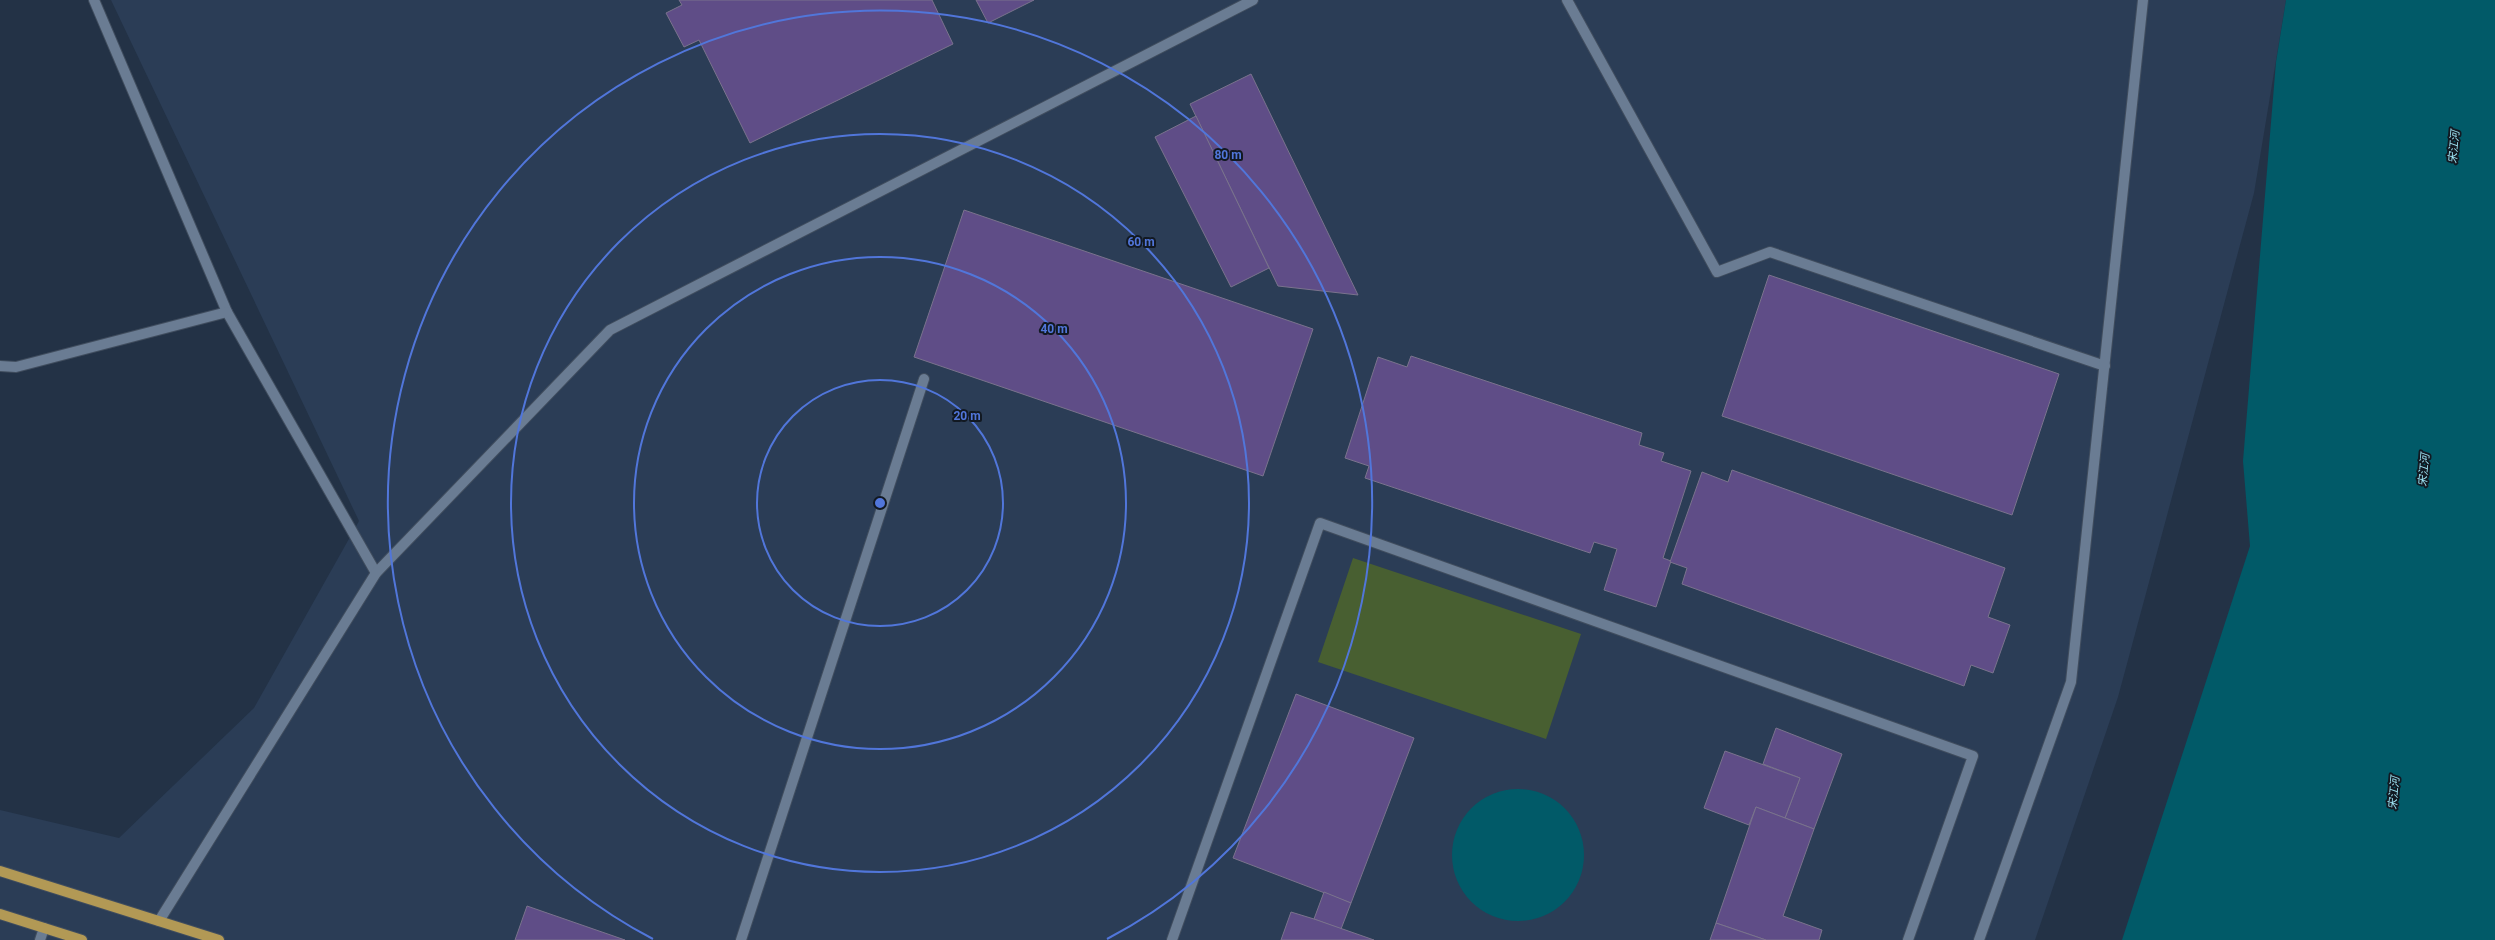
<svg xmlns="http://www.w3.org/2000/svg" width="2495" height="940" viewBox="0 0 2495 940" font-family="Roboto,'Noto Sans SC',sans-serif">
<rect width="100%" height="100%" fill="#233246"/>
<!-- built -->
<path fill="#2b3d56" d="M111 0H2286L2254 193 2118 697 2035 940H0V810L119 838 254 708 359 521Z"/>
<!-- green -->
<path fill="#485f31" d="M1353 558 1581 634 1546 739 1318 662Z"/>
<!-- water -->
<g fill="#015a68">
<path d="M2286 0H2495V940H2122L2250 546 2243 461 2276 62Z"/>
<circle cx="1518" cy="855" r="66"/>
</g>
<!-- building -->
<g fill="#5f4d87" stroke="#7a738d">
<path d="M679 0H932L953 44 750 143 699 40 684 47 666 13 682 5Z"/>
<path d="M976 0H1034L988 23Z"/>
<path d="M1251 74 1358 295 1278 286 1190 104Z"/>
<path d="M1196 116 1269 268 1231 287 1155 137Z"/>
<path d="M964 210 1313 329 1263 476 914 357Z"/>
<path d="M1769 275 2059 374 2012 515 1722 416Z"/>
<path d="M1411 356 1642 433 1639 445 1664 453 1661 461 1691 471 1663 558 1671 561 1656 607 1604 590 1617 549 1594 542 1590 553 1365 478 1369 466 1345 458 1378 357 1407 367Z"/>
<path d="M1732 470 2005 568 1988 617 2010 625 1993 673 1971 665 1964 686 1682 584 1687 568 1670 562 1702 472 1728 482Z"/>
<path d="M1296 694 1414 738 1351 903 1233 858Z"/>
<path d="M1776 728 1842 754 1814 829 1785 818 1800 778 1763 764Z"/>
<path d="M1725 751 1800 778 1785 818 1756 807 1749 825 1704 808Z"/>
<path d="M1756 807 1814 829 1783 916 1822 930 1819 940H1766L1716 923Z"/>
<path d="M1324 892 1351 903 1341 929 1314 919Z"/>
<path d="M527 906 625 940H515Z"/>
<path d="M1291 912 1314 919 1374 940H1281Z"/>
<path d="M1716 923 1766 940H1710Z"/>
</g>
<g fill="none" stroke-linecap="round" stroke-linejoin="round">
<!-- minor casing -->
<g stroke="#404d5e" stroke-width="12">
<g id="minor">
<path d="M94 0 227 312"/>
<path d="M1567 0 1717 272 1770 252 2105 366"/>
<path d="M0 366 16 367 227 312 376 573"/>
<path d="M159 921 376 573 610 330 1253 0"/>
<path d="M40 940 44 928"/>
<path d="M741 940 924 379"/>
<path d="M1172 940 1320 523 1973 756 1908 940"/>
<path d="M1979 940 2071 682 2143 0"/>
</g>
</g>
<!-- major casing -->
<g stroke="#404d5e" stroke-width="12">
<g id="major">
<path d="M0 871 219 940"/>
<path d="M0 914 82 940"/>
</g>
</g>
<!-- minor -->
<use href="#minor" stroke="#6a7c93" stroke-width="10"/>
<!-- major -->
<use href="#major" stroke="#b29955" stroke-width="10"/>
</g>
<!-- distance rings -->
<g fill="none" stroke="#5176da" stroke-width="2">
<circle cx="880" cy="503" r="123"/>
<circle cx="880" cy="503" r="246"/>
<circle cx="880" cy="503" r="369"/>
<path d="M653 939A492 492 0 1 1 1107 939"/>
</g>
<g text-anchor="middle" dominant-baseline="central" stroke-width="4" stroke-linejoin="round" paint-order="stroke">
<!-- water labels -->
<g font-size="11" font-style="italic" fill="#a0e7f7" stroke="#121922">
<text transform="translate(2454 147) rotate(-85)">宋江河</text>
<text transform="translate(2424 470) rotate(-85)">宋江河</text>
<text transform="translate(2394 793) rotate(-85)">宋江河</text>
</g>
</g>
<circle cx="880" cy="503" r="6" fill="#5176da" stroke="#121922" stroke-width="2"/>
<g font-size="12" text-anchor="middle" font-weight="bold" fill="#5176da" stroke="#121922" stroke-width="4" stroke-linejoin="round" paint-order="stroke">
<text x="1228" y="159">80 m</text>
<text x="1141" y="246">60 m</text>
<text x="1054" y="333">40 m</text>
<text x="967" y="420">20 m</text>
</g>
</svg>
